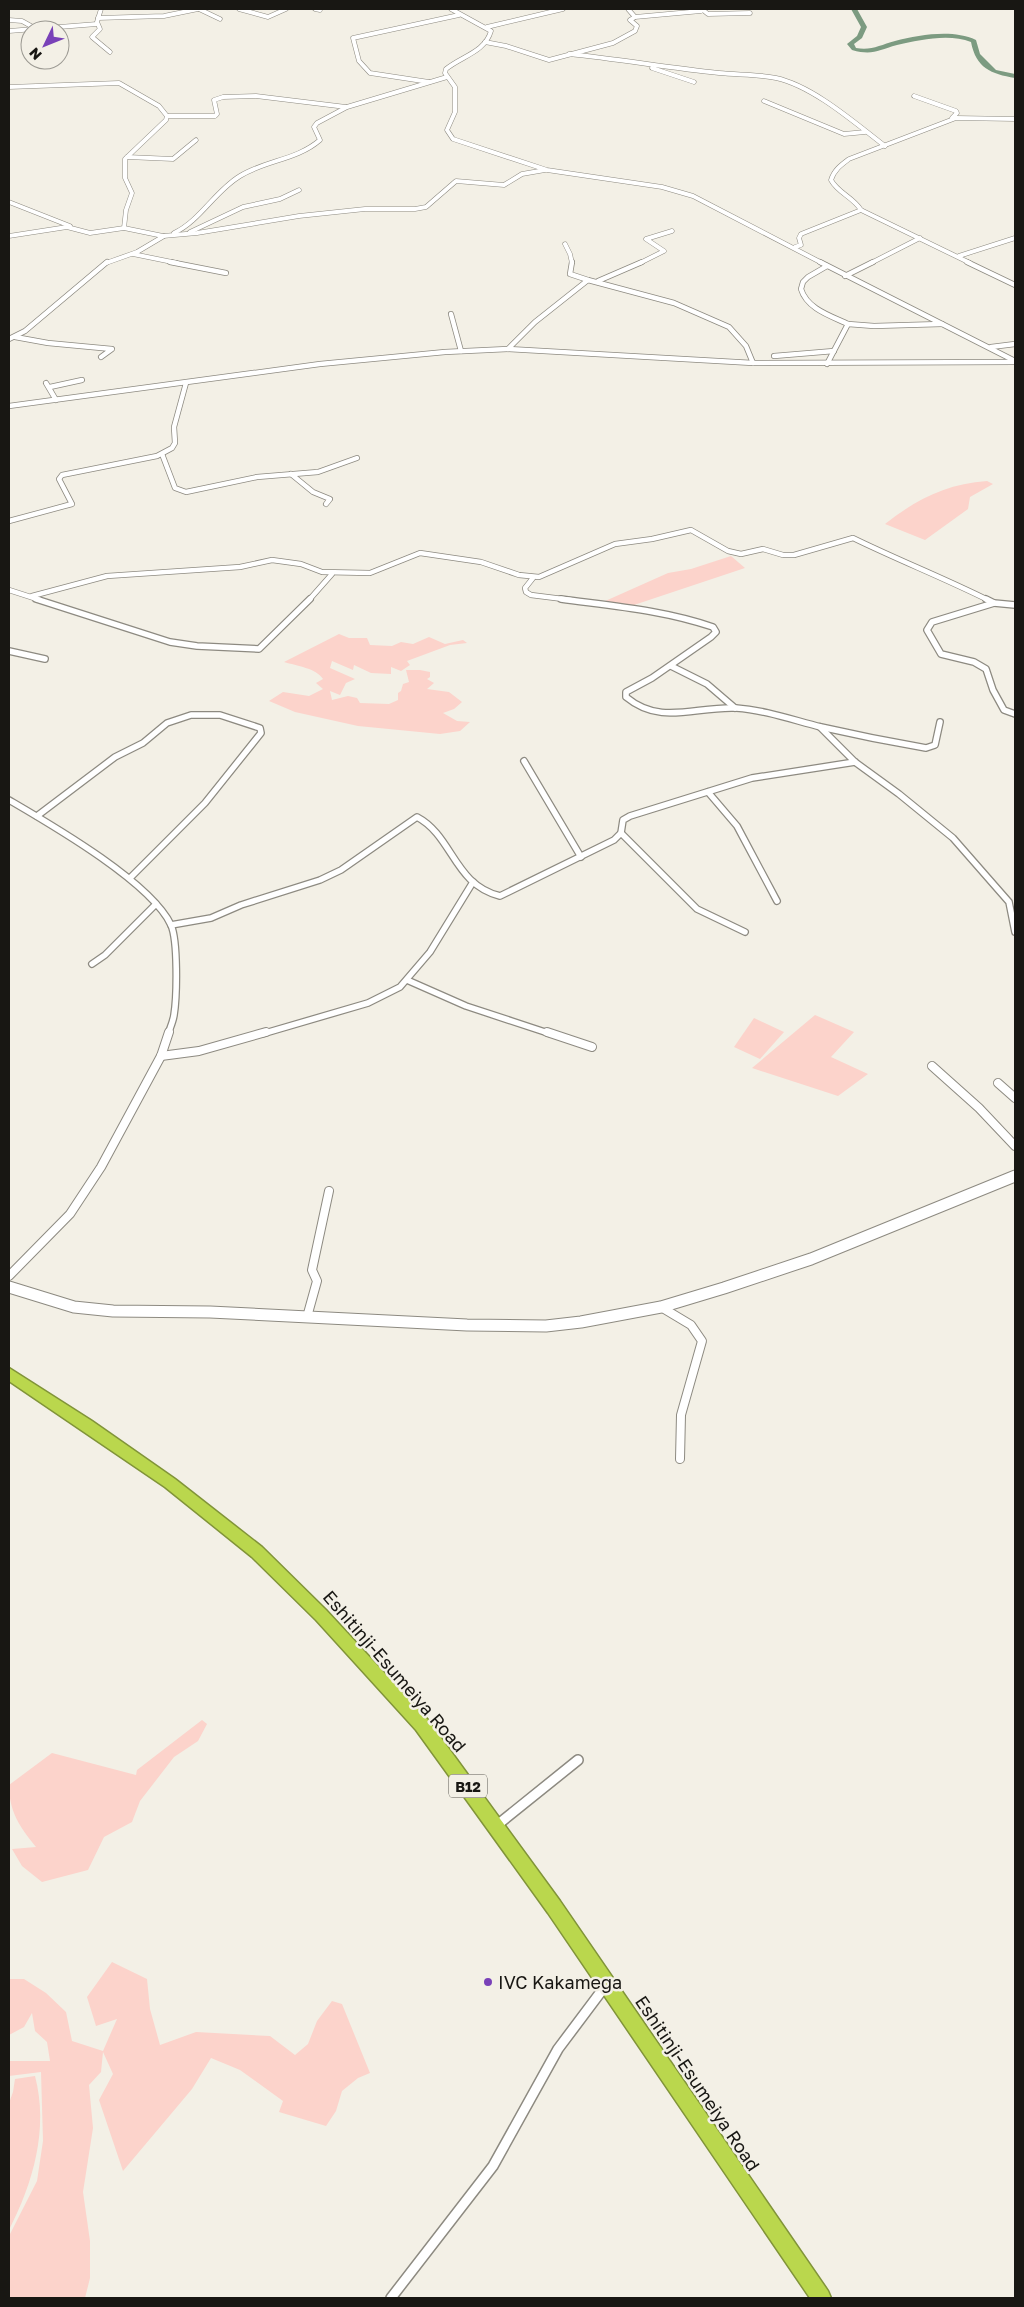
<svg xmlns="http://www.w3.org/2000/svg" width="1024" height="2307" viewBox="0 0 1024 2307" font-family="'Golos Text',sans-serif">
<rect width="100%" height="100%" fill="#f3f0e6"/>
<!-- green -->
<g fill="#fcd3cb">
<path d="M987 481 993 484 970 497 968 509 925 540 885 524C917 499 946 484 987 481Z"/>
<path d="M731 556 745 568 634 605 603 602 668 573 691 569Z"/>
<path d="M339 634 349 638H367L370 645 392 646 401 642 413 644 429 637 445 644 463 640 467 643 450 645 407 661 410 665 401 671 391 667V674L371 673 354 665 353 670 332 661 330 668 355 679 346 683 340 695 330 691 332 700 348 696 357 698 360 703 389 704 398 700V693L401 691 403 684 409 682 406 670H420L430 672V677L427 679 434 683 427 689 449 692 462 702 454 709 443 713 457 721 470 722 460 731 440 734 358 726 295 712 269 701 283 692 309 696 323 689 316 683 323 679C316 668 297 666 284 662Z"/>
<path d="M815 1015 854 1032 831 1057 868 1074 838 1096 752 1068Z"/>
<path d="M754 1018 784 1032 760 1059 734 1047Z"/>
<path d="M202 1720 207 1724 198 1741 174 1757 140 1801 132 1822 104 1837 88 1870 42 1882 22 1866 12 1849 36 1847C20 1827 9 1812 9 1785L52 1753 136 1775 137 1770Z"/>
<path d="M112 1962 147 1979 150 2009 160 2045 196 2032 270 2036 295 2055 308 2044 317 2021 332 2001 342 2004 370 2073 358 2078 342 2091 336 2111 326 2126 279 2112 283 2101 240 2070 211 2058 192 2089 123 2171 99 2100 113 2074 103 2052 101 2072 89 2085 93 2128 83 2192 90 2241V2278L85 2298H9V2236L37 2181 43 2141 41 2072 9 2076V2061H50L47 2042 35 2031 32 2013 24 2027 9 2035V1979H24L46 1993 66 2012 72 2041 103 2051 117 2019 96 2026 87 1997Z"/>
<path d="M35 2076C49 2129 33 2183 9 2230V2103L13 2092 15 2079Z"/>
</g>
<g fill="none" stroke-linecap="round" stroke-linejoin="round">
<!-- river -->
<path fill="#7c9b81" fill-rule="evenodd" d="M851 9H857L867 27 862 38 854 44 856 48C871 51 880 45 895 41 920 35 952 29 976 40L980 54 996 70 1015 74V78C991 74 976 68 971 42 949 33 919 40 897 45 878 50 873 56 852 50L847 44 857 36 861 27Z"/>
<!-- street-far4 casing -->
<g stroke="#8d8a81" stroke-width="5">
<g id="street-far4">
<path d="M101 9 97 22 100 29 92 37 110 52"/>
<path d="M199 9 220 19"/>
<path d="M239 9 268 17 286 9"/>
<path d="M315 9 320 10"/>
<path d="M451 9 491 31C485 52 462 56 446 69L445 73 455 87V112L447 130 453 139 547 170 662 187 693 196 822 263"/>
<path d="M628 9 635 17"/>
<path d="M703 10 708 14 750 13"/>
<path d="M98 18 164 16 198 9"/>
<path d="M9 20 22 21 31 26 29 29"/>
<path d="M487 27 563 9"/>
<path d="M9 31 97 24"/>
<path d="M485 42 506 46 549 60 613 43 635 31 637 26 630 20 635 17 701 11 704 9"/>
<path d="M569 54C619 59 669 68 719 73 738 75 758 74 776 78 813 86 855 123 885 146"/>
<path d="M652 68 694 82"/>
<path d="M429 82 370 73 359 61 353 38 459 15"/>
<path d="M9 87 119 83 159 106 167 116"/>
<path d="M914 96 956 111 957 113 952 118"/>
<path d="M764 101 844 134 865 132"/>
<path d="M167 116H215L217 114 214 100 223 97 256 96 346 107"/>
<path d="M127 157 173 159 196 140"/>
<path d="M9 202 70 226"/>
<path d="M124 228 126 210 132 193 125 178V159L166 120 167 116"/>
<path d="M190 232 243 207 280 199 299 190"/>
<path d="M174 233C200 221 215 191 240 176 266 160 297 160 320 140L314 127 317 123 347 107 447 77"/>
<path d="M9 236 67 227 90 233 124 228 163 236 197 233 299 216 365 209H415L426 207 456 181 504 185 522 174 545 170"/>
<path d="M565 244 570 254 572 263"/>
<path d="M795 247 801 245 799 238 801 234 861 210"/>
<path d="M133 254 177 263"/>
<path d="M959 256 1015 238"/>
<path d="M106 263 137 252 164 236"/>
<path d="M640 263 664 251 646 239 672 231"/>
<path d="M871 263 920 238"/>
<path d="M970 263 861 210C853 197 838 193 831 180 834 170 841 165 849 159L956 118 1015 119"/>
</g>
</g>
<!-- street-far3 casing -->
<g stroke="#8d8a81" stroke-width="6">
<g id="street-far3">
<path d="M170 262 226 273"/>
<path d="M572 262 570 274 588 280"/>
<path d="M820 262 1015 361"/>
<path d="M967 262 1015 285"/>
<path d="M827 266 808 277 803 282 801 289C807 309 831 316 848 324"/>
<path d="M845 276 873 262"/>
<path d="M598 281 642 262"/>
<path d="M451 314 461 351"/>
<path d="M15 337 48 343 112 349 101 357"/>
<path d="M9 339 25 331 107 262"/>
<path d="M991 347 1015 344"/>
<path d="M508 349 535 322 588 280 674 303 729 327 746 346 753 363"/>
<path d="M774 356 834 351"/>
<path d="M827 364 848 324 874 326 942 324"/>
<path d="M46 383 56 400"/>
<path d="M50 387 82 380"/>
<path d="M9 406 320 364 445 352 508 349 753 363 1015 362"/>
<path d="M162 454 175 488 186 492 257 477 318 472 357 458"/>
<path d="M291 474 313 492 330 499 326 504"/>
<path d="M9 521 72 504 59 479 62 475 157 456 172 448 175 443 174 427 186 383"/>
<path d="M533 578 525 588 526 592 531 595 571 600"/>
<path d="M9 590 40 600"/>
<path d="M32 596 107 576 240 567 272 560 301 564 322 572 370 573 420 553 481 562 519 575 539 577 615 544 652 539 691 530 728 551 741 554 763 549 783 555H794L853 538C898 560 944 578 988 600"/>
<path d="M309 600 332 574"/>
</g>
</g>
<!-- street-far2 casing -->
<g stroke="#8d8a81" stroke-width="8">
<g id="street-far2">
<path d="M36 599 170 642 197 646 259 649 310 599"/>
<path d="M561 599C613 606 663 610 713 627L716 632 711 637 652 678 626 692V697C661 726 695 706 736 708 765 710 793 720 821 727 856 735 891 742 926 748L935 745 940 722"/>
<path d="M986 599 994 603 1015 605"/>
<path d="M994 603 932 622 927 630 941 654 974 662 986 669 993 690 1004 710 1015 714"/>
<path d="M9 651 45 659"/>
<path d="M671 666 707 684 735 708"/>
<path d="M820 727 855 762 899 794 953 838 1009 902 1015 932"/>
<path d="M524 761 581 857"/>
<path d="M708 792 737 826 777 901"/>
<path d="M9 800C50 824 151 882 171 925 178 941 177 996 174 1015 173 1022 170 1028 168 1034"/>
<path d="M37 816 115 757 143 743 167 723 191 715H220L260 728 261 733 205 803 130 878"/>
<path d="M621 833 697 909 745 932"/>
<path d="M171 925 211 918 241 905 320 880 341 870 417 817C453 836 454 885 500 896L614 840 621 833 623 820 630 816 752 778 855 762"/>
<path d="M92 964 105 955 156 904"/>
<path d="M407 980 466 1006 551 1034"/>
<path d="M262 1034 368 1003 400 987 430 952 473 882"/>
</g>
</g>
<!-- street-far1 casing -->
<g stroke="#8d8a81" stroke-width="10">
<g id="street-far1">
<path d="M547 1032 592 1047"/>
<path d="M161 1056 199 1051 266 1032"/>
<path d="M932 1066 979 1108 1015 1146"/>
<path d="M998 1083 1015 1098"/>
<path d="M9 1276 70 1214 101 1167 161 1056 169 1032"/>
<path d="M661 1307 691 1325 702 1341 681 1415 680 1459"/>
<path d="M307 1317 317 1281 312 1270 329 1191"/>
</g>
</g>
<!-- street casing -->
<g stroke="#8d8a81" stroke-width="12">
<g id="street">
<path d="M496 1826 578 1760"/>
<path d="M391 2298 493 2166 558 2049 606 1985"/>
</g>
</g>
<!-- secondary casing -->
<g stroke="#8d8a81" stroke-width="13">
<path id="secondary" d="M9 1287 74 1307 113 1311 210 1312 467 1325 546 1326 581 1322 661 1307 724 1288 811 1259 1015 1176"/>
</g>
<!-- highway casing -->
<g stroke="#819439" stroke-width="3">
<path id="highway" d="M9 1368 92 1421 175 1479 262 1547 326 1610 428 1720 560 1901 828 2291 831 2298H810L548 1913 416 1730 316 1620 252 1557 165 1487 9 1381Z"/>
</g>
<!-- street-far4 -->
<use href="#street-far4" stroke="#fff" stroke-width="4"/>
<!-- street-far3 -->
<use href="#street-far3" stroke="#fff" stroke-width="4.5"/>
<!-- street-far2 -->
<use href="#street-far2" stroke="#fff" stroke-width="5.5"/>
<!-- street-far1 -->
<use href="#street-far1" stroke="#fff" stroke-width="8"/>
<!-- street -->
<use href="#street" stroke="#fff" stroke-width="9"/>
<!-- secondary -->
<use href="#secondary" stroke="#fff" stroke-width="11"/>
<!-- highway -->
<use href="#highway" fill="#bad74d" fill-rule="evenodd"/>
</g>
<!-- markers -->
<circle fill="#7941b8" stroke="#f3f0e6" stroke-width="2" cx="488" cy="1982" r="5"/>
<g text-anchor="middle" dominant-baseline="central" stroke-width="5" stroke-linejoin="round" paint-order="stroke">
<!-- shield labels -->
<rect fill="#f3f0e6" stroke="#5a5852" stroke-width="1" x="449" y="1774.5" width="38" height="23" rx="4"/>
<g font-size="14" font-weight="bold" fill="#181713">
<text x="468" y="1786">B12</text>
</g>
<!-- near-street labels -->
<g font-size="18" fill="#181713" stroke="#f3f0e6">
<text transform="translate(395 1671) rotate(49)">Eshitinji-Esumeiya Road</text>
<text transform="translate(698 2083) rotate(56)">Eshitinji-Esumeiya Road</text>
</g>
<!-- near-poi labels -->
<g font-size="18" fill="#181713" stroke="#f3f0e6" text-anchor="start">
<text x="498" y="1982">IVC Kakamega</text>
</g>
</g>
<!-- border -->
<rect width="1024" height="2307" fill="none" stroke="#181713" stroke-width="20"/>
<!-- north arrow -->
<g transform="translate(45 45) rotate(227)"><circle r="24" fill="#f3f0e6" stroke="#9b9992"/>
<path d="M0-4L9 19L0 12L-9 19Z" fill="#7941b8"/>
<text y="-8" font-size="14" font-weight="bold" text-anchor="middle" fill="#181713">N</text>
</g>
</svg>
